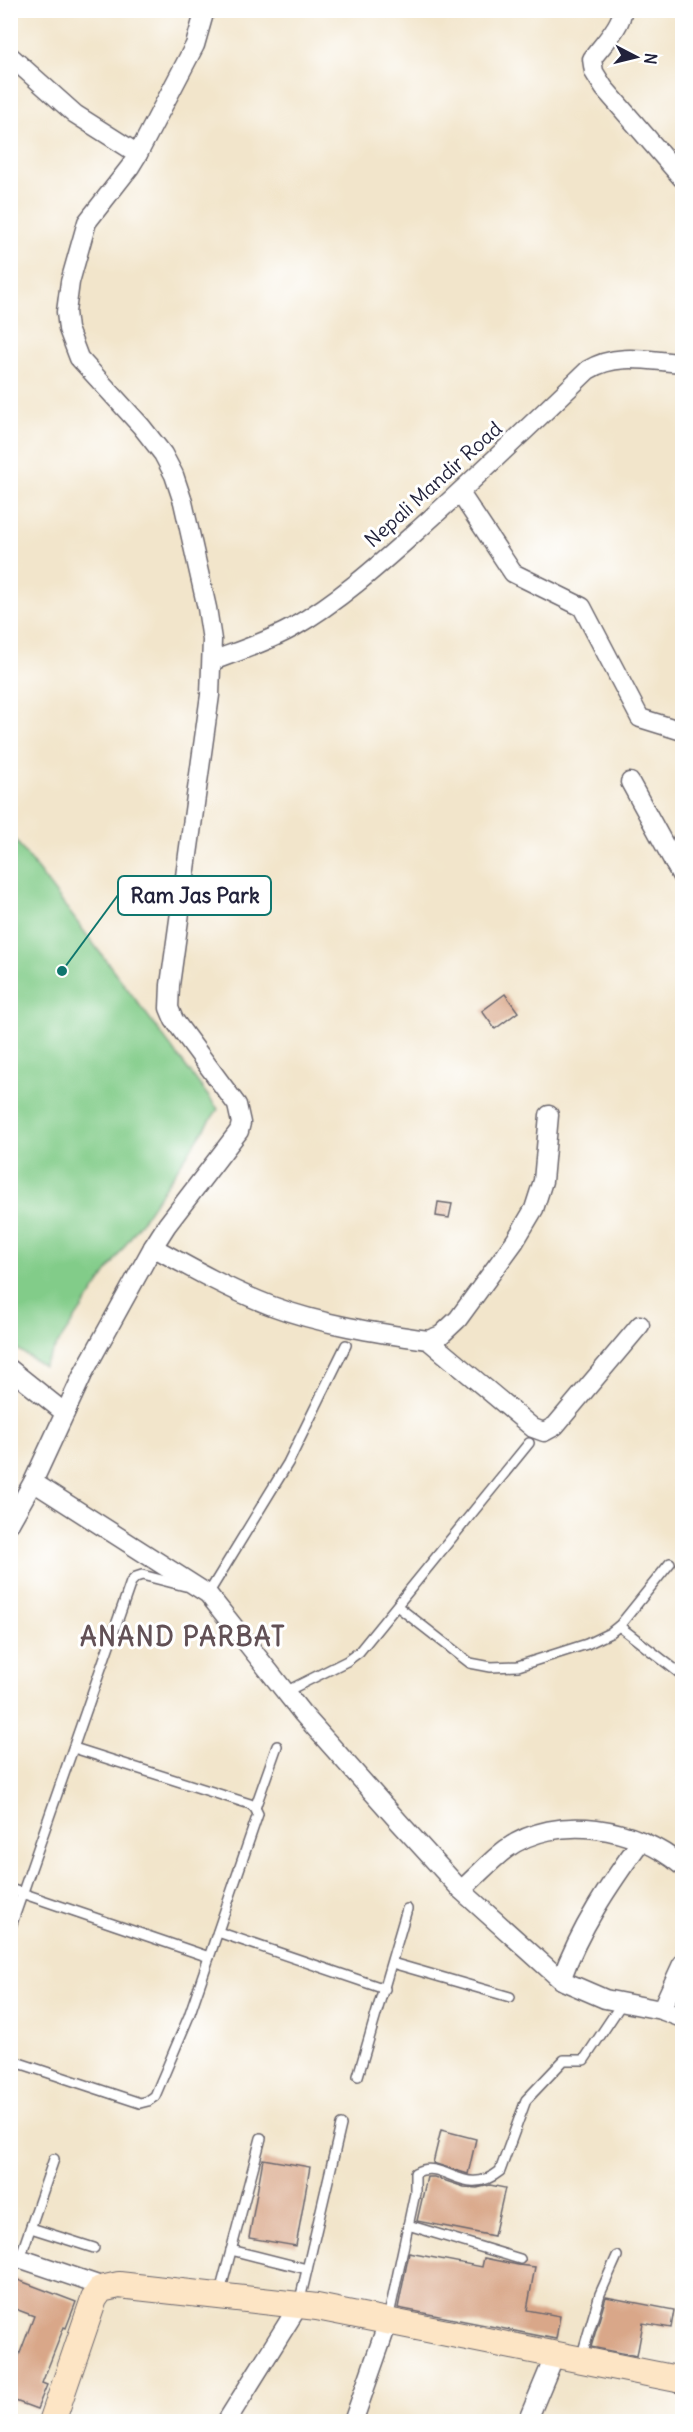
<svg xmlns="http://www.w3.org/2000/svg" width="693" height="2432" viewBox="0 0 693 2432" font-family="Delius,sans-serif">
<rect width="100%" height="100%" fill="#fff"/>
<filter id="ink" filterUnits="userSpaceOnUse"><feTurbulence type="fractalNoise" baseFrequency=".0167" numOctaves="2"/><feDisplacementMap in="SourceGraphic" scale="12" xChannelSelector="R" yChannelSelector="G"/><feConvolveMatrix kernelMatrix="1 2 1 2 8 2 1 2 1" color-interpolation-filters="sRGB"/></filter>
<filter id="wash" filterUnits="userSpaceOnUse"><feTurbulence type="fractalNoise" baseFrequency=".008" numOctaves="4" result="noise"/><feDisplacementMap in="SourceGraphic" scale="24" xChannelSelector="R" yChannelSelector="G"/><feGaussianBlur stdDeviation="1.35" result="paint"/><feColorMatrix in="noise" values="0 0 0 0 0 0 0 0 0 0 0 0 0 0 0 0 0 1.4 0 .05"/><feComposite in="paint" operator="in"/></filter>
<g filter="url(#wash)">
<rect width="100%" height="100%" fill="#f2e5cb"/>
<!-- green -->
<path fill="#82cc89" stroke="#527762" stroke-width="1.5" d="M10 833 218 1109 43 1366 11 1345Z"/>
<g id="blocks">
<!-- building -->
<g fill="#d9a789">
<path d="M505 994 518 1012 495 1029 482 1011Z"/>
<path d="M438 1202 452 1204 449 1218 436 1216Z"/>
<path d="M441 2130 476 2139 468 2174 433 2163Z"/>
<path d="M263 2159 310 2167 296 2246 249 2238Z"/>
<path d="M427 2177H434L464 2187 477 2188 490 2185 505 2188 494 2236 417 2221Z"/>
<path d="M409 2253 482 2267 484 2258 518 2265 535 2267 527 2310 560 2316 556 2339 398 2308Z"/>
<path d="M10 2277 76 2302 66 2328 64 2327 42 2383 47 2385 37 2409 10 2399V2367L14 2369 34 2316 10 2307Z"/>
<path d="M606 2297 674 2310 671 2328 643 2323 637 2356 591 2347Z"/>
</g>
</g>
</g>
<g filter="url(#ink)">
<use href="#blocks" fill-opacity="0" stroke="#6b666d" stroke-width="1.5"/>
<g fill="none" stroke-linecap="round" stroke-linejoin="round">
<!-- lane casing -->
<g stroke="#6b666d" stroke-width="12">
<g id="lane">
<path d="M208 1594 288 1463 346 1345"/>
<path d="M397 1606 470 1663 491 1667 518 1666 587 1644 610 1633 620 1625 670 1563"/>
<path d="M619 1626 682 1675"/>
<path d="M285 1692 347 1661 359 1652 529 1443"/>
<path d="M255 1808 277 1746"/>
<path d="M10 1889 209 1957"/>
<path d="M10 1929 131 1582 136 1577 142 1575 185 1586"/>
<path d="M218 1932 385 1989"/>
<path d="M392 1963 510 1997"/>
<path d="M10 2060 140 2103 148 2101 155 2096 189 2016 258 1814 255 1808 250 1804 74 1748"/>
<path d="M358 2076 407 1909"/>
<path d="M408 2225 520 2259"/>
<path d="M31 2228 94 2248"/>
<path d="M231 2250 307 2269"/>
<path d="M20 2258 54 2159"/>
<path d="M219 2296 261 2138"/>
<path d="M299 2304 341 2125"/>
<path d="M388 2320 415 2193V2173C444 2157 464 2200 500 2171L526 2100 564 2060H584L622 2003"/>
<path d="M581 2358 600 2294 617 2256"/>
</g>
</g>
<!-- street casing -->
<g stroke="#6b666d" stroke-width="21">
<g id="street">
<path d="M622 10C623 25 601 46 592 59L594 72 604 88 682 178"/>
<path d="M10 56 75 114 138 154 130 167 87 222 70 282 66 312 68 329 79 358 141 426 163 454 174 475 183 502 207 608 212 640 210 695 170 985 169 1008 174 1020 237 1105 241 1123 239 1131 167 1225 153 1247 84 1372 33 1482 10 1523"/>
<path d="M138 154 195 45 205 10"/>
<path d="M460 493 513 573 582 607 640 718 682 731"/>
<path d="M212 661C239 651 267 642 292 628 338 602 379 565 418 530 476 478 532 424 588 370 617 352 650 361 682 363"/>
<path d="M630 782 682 877"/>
<path d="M674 863 682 841"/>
<path d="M153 1247C192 1269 230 1290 272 1306 320 1324 377 1333 428 1340L441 1335 458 1319 515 1241 534 1209 543 1181 549 1115"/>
<path d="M428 1340 533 1428 544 1432 555 1426 640 1325"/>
<path d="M10 1369 65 1413"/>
<path d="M33 1482 208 1594 302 1713 399 1822 461 1890 561 1980 605 1999 661 2010 682 2018"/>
<path d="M461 1890C476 1877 490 1861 506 1849 557 1812 637 1827 682 1866"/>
<path d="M561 1980C580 1928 609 1885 641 1841"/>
<path d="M661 2010 682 1964"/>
<path d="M10 2255 104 2287"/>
<path d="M226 2422 299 2305"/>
<path d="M353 2422 388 2322"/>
<path d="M527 2422 555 2355"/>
</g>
</g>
<!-- secondary casing -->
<g stroke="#6b666d" stroke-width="28">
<path id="secondary" d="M52 2422 94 2299 101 2289 119 2285 317 2307 682 2380"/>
</g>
<!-- lane -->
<use href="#lane" stroke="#fff" stroke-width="9"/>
<!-- street -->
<use href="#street" stroke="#fff" stroke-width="18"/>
<!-- secondary -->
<use href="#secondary" stroke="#fde5c5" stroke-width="26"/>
</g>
</g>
<g text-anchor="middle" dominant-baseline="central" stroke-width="6" stroke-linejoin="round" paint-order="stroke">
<!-- street labels -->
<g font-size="20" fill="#22223b" stroke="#fff">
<text transform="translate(433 484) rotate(-42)">Nepali Mandir Road</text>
</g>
<!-- district labels -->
<g font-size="26" font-weight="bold" letter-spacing="1.5" fill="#625156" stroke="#fff">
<text x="183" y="1636">ANAND PARBAT</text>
</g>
</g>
<!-- callouts -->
<path fill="none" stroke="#0f766e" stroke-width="2" d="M62 971L118 895"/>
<circle fill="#0f766e" stroke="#fff" stroke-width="2" cx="62" cy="971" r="6"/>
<rect fill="#fff" stroke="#0f766e" stroke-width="2" x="118" y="876" width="153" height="39" rx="6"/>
<g font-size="21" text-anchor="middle" font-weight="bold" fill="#22223b">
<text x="195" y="903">Ram Jas Park</text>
</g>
<!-- margin -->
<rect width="693" height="2432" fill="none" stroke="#fff" stroke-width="36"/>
<!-- north arrow -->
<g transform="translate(636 57) rotate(97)" stroke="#ffffff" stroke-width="4.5" paint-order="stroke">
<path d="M0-4.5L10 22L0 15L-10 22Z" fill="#22223b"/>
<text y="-9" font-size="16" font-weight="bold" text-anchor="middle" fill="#22223b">N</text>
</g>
</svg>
